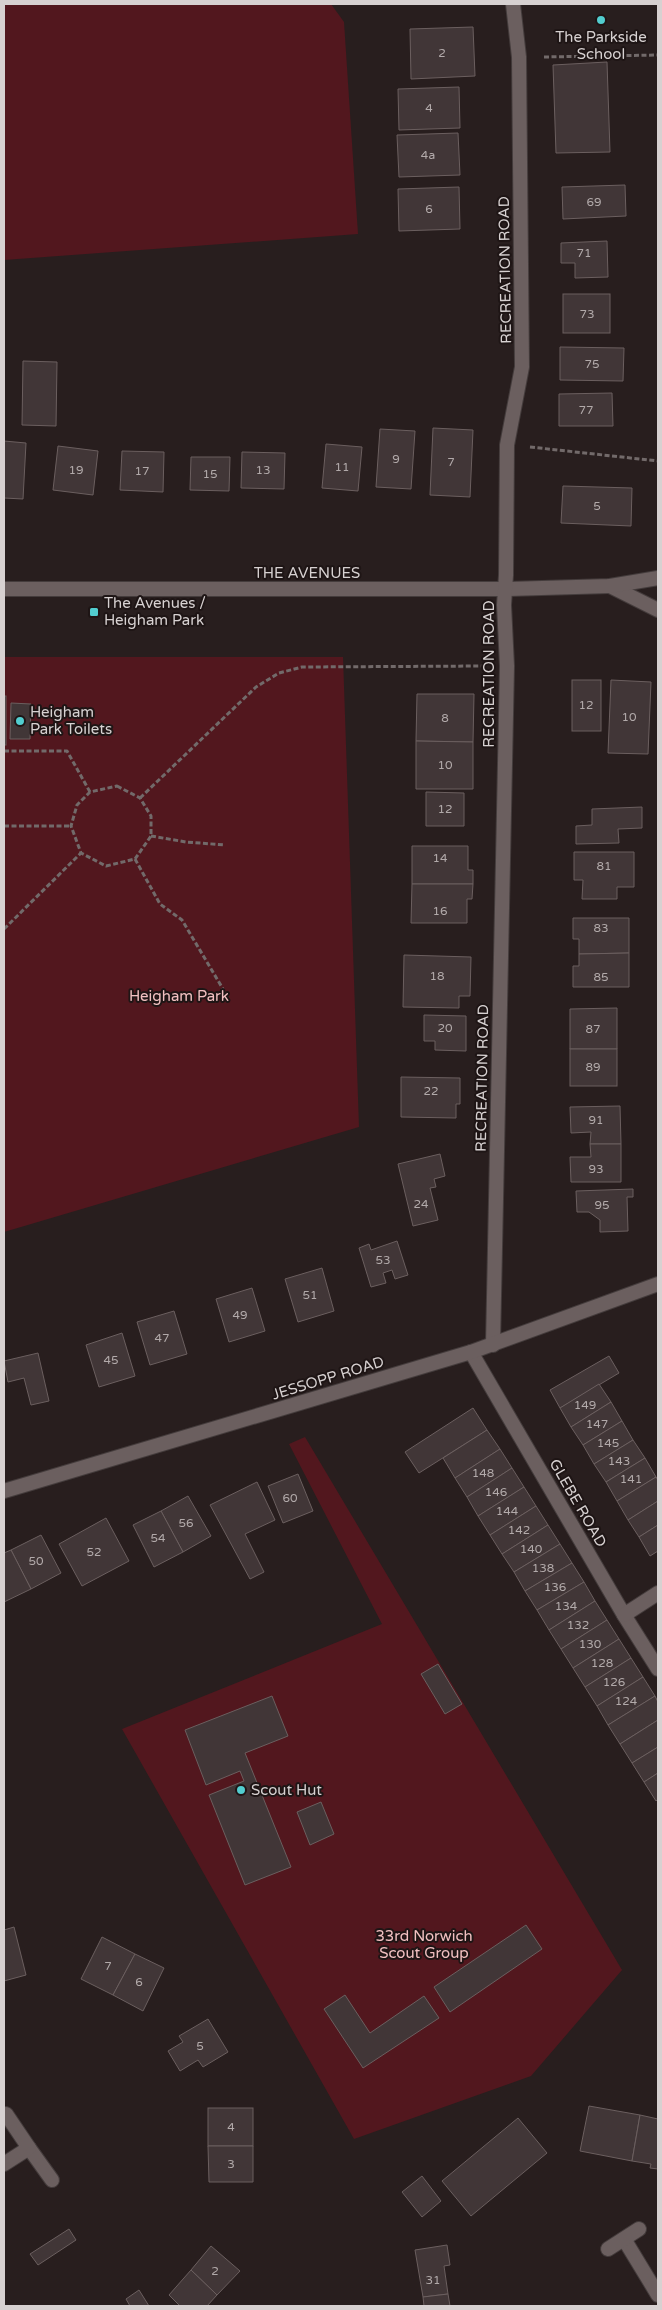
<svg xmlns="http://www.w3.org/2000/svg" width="662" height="2310" viewBox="0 0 662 2310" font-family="'Varela Round',sans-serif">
<rect width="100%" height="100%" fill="#281e1e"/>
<!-- green -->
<g fill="#52171e">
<path d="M4 4H331L344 22 358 234 4 260Z"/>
<path d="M4 657H343L359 1127 4 1232Z"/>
<path d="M305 1437 622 1970 531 2076 354 2139 122 1729 382 1624 289 1444Z"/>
</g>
<!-- building -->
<g fill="#413637" stroke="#6b5f5f">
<path d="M473 27 475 76 411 79 410 29Z"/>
<path d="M607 62 610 152 556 153 553 65Z"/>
<path d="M459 87 460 128 399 130 398 89Z"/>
<path d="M458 133 460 175 399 177 397 135Z"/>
<path d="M625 185 626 216 563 219 562 187Z"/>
<path d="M459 187 460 229 399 231 398 189Z"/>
<path d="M607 241 608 277 575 278V263H561V243Z"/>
<rect x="563" y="294" width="47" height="39"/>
<path d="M560 347 624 348 623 381 560 380Z"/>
<path d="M23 361 57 362 56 426 22 425Z"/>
<path d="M612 393 613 426H559V394Z"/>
<path d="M433 428 473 430 470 497 430 495Z"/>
<path d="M380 429 415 431 411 489 376 487Z"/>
<path d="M4 441 26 443 23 499 4 498Z"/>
<path d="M326 444 362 447 358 491 322 488Z"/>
<path d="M58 446 98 451 93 495 53 490Z"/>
<path d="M122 451 164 452 163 492 120 490Z"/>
<path d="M242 452 285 453 284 489 241 488Z"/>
<path d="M191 457H230L229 491 190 490Z"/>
<path d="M563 486 632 488 631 526 561 523Z"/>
<rect x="572" y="680" width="29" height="51"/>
<path d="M611 680 651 682 648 754 608 753Z"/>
<path d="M417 694H474L473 742 416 741Z"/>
<rect x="4" y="696" width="2" height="49"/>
<path d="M11 703 31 704 30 739H10Z"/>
<path d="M416 741 473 742V789H416Z"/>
<path d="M426 792 464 793V826H426Z"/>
<path d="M642 807V828L618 829 619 843 576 844V826L592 825V809Z"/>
<path d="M412 846H468V870H473V884H412Z"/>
<path d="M574 852H634V887H617V899H582L583 880H574Z"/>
<path d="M412 884H473L472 899H467V923H411Z"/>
<path d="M573 918H629V953L579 954V939H573Z"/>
<path d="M629 953V987H573V966H579V954Z"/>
<path d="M404 955 471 957 470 996H459V1008L403 1007Z"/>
<path d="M617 1008V1049H570V1009Z"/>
<path d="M424 1015 466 1016V1051L435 1050V1041H424Z"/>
<rect x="570" y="1049" width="47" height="37"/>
<path d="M401 1077 460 1078V1104H456V1118L401 1117Z"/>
<path d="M620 1106 621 1144H590L591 1132 571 1133 570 1107Z"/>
<path d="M590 1144H621V1182H571L570 1157H591Z"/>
<path d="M440 1154 445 1176 434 1179 436 1187 430 1188 438 1220 413 1226 398 1164Z"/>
<path d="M633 1189V1197H627L628 1231 600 1232V1220L589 1212H577L576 1191Z"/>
<path d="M397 1241 408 1275 395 1279 392 1270 383 1273 386 1283 371 1287 359 1248 369 1244 371 1250Z"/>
<path d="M322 1268 334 1311 298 1322 285 1279Z"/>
<path d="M252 1288 265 1331 229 1342 216 1299Z"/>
<path d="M174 1311 187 1354 150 1365 137 1322Z"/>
<path d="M122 1333 135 1376 99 1387 86 1345Z"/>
<path d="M38 1353 49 1401 31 1405 24 1378 8 1382 4 1361Z"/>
<path d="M609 1356 619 1373 560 1408 550 1390Z"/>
<path d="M599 1384 611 1402 571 1427 560 1408Z"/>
<path d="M611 1402 622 1421 583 1445 571 1427Z"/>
<path d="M473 1408 487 1430 419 1473 405 1452Z"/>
<path d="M622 1421 633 1440 594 1464 583 1445Z"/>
<path d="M487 1430 500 1449 455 1478 443 1458Z"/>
<path d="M633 1440 645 1458 606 1482 594 1464Z"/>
<path d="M500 1449 512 1468 467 1497 455 1478Z"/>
<path d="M645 1458 656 1477 617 1501 606 1482Z"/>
<path d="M512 1468 524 1487 478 1516 467 1497Z"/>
<path d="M298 1474 313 1511 283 1523 268 1486Z"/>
<path d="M656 1477 658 1480V1501L628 1520 617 1501Z"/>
<path d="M257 1482 275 1520 245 1534 264 1572 250 1579 210 1505Z"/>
<path d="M524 1487 536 1506 490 1535 478 1516Z"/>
<path d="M188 1496 211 1536 183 1552 161 1511Z"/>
<path d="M658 1501V1525L639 1537 628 1520Z"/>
<path d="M536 1506 548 1525 502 1554 490 1535Z"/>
<path d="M161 1511 183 1552 154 1567 133 1525Z"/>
<path d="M106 1518 129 1561 82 1586 59 1544Z"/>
<path d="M548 1525 560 1544 514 1572 502 1554Z"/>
<path d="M658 1525V1551L650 1556 639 1537Z"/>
<path d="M41 1535 61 1573 31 1589 11 1550Z"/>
<path d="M560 1544 572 1563 525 1591 514 1572Z"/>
<path d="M11 1550 31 1589 4 1602V1553Z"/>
<path d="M572 1563 584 1582 537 1610 525 1591Z"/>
<path d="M584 1582 595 1601 549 1630 537 1610Z"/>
<path d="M595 1601 607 1620 561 1649 549 1630Z"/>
<path d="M607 1620 619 1639 573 1668 561 1649Z"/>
<path d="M619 1639 631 1658 585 1687 573 1668Z"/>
<path d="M631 1658 643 1677 597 1706 585 1687Z"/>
<path d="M438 1664 462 1704 445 1714 421 1674Z"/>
<path d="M643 1677 655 1696 608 1725 597 1706Z"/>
<path d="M272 1696 288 1736 245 1753 291 1867 245 1885 209 1795 244 1781 240 1771 206 1785 185 1730Z"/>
<path d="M655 1696 658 1702V1720L620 1744 608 1725Z"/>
<path d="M658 1720V1747L632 1763 620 1744Z"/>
<path d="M658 1747V1773L644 1782 632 1763Z"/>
<path d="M658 1773V1799L656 1801 644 1782Z"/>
<path d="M321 1802 334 1834 310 1845 297 1812Z"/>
<path d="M526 1925 542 1949 450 2012 434 1987Z"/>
<path d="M14 1927 26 1975 4 1981V1930Z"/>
<path d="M102 1937 135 1954 113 1995 81 1979Z"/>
<path d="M135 1954 164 1968 143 2011 113 1995Z"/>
<path d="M345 1995 370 2033 424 1996 439 2018 363 2068 324 2009Z"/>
<path d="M208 2019 228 2052 203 2067 198 2060 180 2071 168 2051 183 2042 179 2036Z"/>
<path d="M589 2106 640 2115 632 2161 580 2151Z"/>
<rect x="208" y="2108" width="45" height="38"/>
<path d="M640 2115 658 2119V2169L650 2168 651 2164 632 2161Z"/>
<path d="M518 2118 547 2153 471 2216 442 2181Z"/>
<path d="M208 2146H253V2182H209Z"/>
<path d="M422 2176 441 2201 422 2217 402 2192Z"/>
<path d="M69 2229 76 2240 38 2265 30 2254Z"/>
<path d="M447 2245 450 2265 444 2266 448 2294 423 2297 415 2250Z"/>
<path d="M211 2246 240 2271 217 2295 191 2270Z"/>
<path d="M191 2270 217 2295 207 2306H180L169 2295Z"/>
<path d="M139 2290 149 2306H130L126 2299Z"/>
<path d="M448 2294 450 2306H424L423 2297Z"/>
</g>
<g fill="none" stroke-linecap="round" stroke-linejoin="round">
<!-- minor casing -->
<g stroke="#443c3c" stroke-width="16">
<g id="minor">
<path d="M610 586 658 610"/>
<path d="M4 589H506L610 586 658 578"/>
<path d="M493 1345 507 666 504 605 506 575 507 445 522 367 519 57 513 4"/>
<path d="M471 1352 624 1615 658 1669"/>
<path d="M4 1491 471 1352 658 1284"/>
<path d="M624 1615 658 1593"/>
<path d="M29 2148 52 2180"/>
<path d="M4 2164 29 2148 6 2114"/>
<path d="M624 2239 658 2295"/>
<path d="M608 2249 639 2229"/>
</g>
</g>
<!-- path -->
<g stroke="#726a6a" stroke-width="3" stroke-dasharray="5 2.5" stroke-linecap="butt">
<path d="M544 57 658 55"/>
<path d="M530 447 658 461"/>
<path d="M4 751H67L90 792"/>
<path d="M117 786 140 798 151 816V836L135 859 106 866 81 853 71 826 77 805 90 792Z"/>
<path d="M140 798 256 687 279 673 302 667 484 666"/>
<path d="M4 826H71"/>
<path d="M151 836 186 842 225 845"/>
<path d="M135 859 160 904 182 920 223 989"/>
<path d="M4 929 81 853"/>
</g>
<!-- minor -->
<use href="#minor" stroke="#6b5f5f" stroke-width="14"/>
</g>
<!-- markers -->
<g fill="#52cdcf" stroke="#1e1515" stroke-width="2">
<circle cx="601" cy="20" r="5"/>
<rect x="89" y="607" width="10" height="10" rx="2.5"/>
<circle cx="20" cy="721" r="5"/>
<circle cx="241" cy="1790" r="5"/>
</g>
<g text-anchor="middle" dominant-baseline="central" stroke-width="4" stroke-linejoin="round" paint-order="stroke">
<!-- number labels -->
<g font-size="12" fill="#b2aaaa">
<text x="442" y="53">2</text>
<text x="429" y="108">4</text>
<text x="428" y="155">4a</text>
<text x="594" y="202">69</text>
<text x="429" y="209">6</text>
<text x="584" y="253">71</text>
<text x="587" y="314">73</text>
<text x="592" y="364">75</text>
<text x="586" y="410">77</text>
<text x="396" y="459">9</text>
<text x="451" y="462">7</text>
<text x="342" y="467">11</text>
<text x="76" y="470">19</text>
<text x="263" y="470">13</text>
<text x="142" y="471">17</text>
<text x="210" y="474">15</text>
<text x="597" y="506">5</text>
<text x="586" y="705">12</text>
<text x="629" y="717">10</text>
<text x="445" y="718">8</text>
<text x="445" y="765">10</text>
<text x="445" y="809">12</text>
<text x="440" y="858">14</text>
<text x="604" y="866">81</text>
<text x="440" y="911">16</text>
<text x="601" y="928">83</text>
<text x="437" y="976">18</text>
<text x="601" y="977">85</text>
<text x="445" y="1028">20</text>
<text x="593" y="1029">87</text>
<text x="593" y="1067">89</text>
<text x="431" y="1091">22</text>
<text x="596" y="1120">91</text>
<text x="596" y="1169">93</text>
<text x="421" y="1204">24</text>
<text x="602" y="1205">95</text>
<text x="383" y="1260">53</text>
<text x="310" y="1295">51</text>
<text x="240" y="1315">49</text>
<text x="162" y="1338">47</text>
<text x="111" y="1360">45</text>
<text x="585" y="1405">149</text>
<text x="597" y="1424">147</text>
<text x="608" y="1443">145</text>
<text x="619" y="1461">143</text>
<text x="483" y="1473">148</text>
<text x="631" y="1479">141</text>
<text x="496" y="1492">146</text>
<text x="290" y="1498">60</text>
<text x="507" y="1511">144</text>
<text x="186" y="1523">56</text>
<text x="519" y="1530">142</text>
<text x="158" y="1538">54</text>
<text x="531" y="1549">140</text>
<text x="94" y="1552">52</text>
<text x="36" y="1561">50</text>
<text x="543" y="1568">138</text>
<text x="555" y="1587">136</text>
<text x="566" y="1606">134</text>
<text x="578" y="1625">132</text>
<text x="590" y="1644">130</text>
<text x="602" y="1663">128</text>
<text x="614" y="1682">126</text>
<text x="626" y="1701">124</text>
<text x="108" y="1966">7</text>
<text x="139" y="1982">6</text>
<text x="200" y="2046">5</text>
<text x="231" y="2127">4</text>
<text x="231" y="2164">3</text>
<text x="215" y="2271">2</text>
<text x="433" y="2280">31</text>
</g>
<!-- poi labels -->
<g font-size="15" fill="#d7d1d1" stroke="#1e1515" text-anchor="start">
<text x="601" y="37" text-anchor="middle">The Parkside<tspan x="601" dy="17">School</tspan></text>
<text x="104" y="603">The Avenues /<tspan x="104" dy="17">Heigham Park</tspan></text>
<text x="30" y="712">Heigham<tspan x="30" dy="17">Park Toilets</tspan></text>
<text x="251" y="1790">Scout Hut</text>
</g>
<!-- street labels -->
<g font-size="15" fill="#d7d1d1" stroke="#1e1515">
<text transform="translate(505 270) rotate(-91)">RECREATION ROAD</text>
<text x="307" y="573">THE AVENUES</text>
<text transform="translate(489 674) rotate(-90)">RECREATION ROAD</text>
<text transform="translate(482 1078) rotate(-89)">RECREATION ROAD</text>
<text transform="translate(328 1378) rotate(-17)">JESSOPP ROAD</text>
<text transform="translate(578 1503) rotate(60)">GLEBE ROAD</text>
</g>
<!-- park labels -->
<g font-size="15" fill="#f2c0c1" stroke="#1e1515">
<text x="179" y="996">Heigham Park</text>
<text x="424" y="1936">33rd Norwich<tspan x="424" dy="17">Scout Group</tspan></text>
</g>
</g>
<!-- border -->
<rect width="662" height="2310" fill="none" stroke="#d7d1d1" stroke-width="10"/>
</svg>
